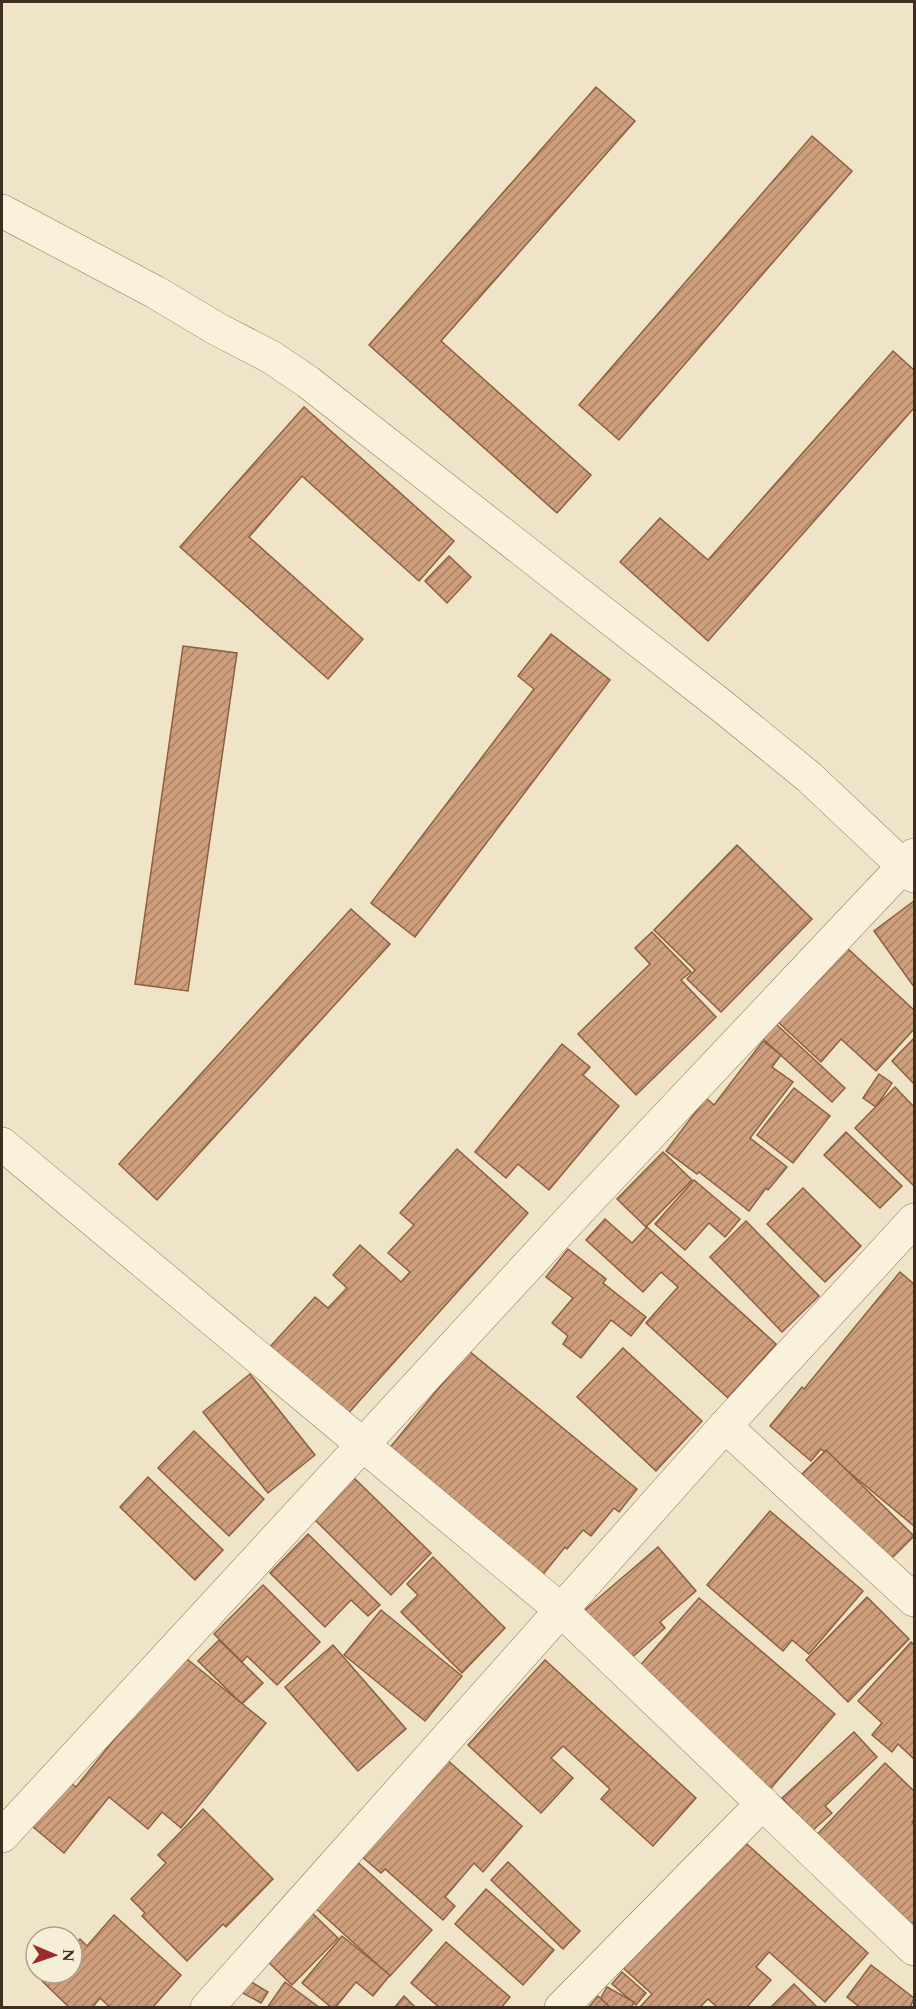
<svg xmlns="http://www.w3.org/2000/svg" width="916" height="2009" viewBox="0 0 916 2009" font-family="Spectral,serif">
<defs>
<pattern id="building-hatch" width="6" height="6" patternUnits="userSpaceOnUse" patternTransform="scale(1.5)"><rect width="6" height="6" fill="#cf9f7d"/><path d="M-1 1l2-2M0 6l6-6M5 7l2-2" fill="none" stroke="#a98266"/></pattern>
</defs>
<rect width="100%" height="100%" fill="#f0e4c8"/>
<!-- building -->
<g fill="url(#building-hatch)" stroke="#8d5f41" stroke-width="1.5">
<path d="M596 87 635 121 441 341 591 475 557 513 369 345Z"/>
<path d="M812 136 852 171 619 440 579 405Z"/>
<path d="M893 351 914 370V408L708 641 620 562 660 518 708 560Z"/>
<path d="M304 407 454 541 419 581 302 476 249 537 363 639 328 679 180 547Z"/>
<path d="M449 556 471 577 447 603 425 581Z"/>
<path d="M551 634 610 680 415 937 371 903 534 689 518 676Z"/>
<path d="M183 646 237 653 188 991 135 984Z"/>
<path d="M737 845 812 919 721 1012 687 979 695 970 654 930Z"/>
<path d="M914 901V987L874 931Z"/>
<path d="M351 909 390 944 157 1200 119 1164Z"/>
<path d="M652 932 691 972 681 980 716 1017 636 1095 578 1034 650 964 635 948Z"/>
<path d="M846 947 914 1010V1029L876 1071 841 1039 821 1062 778 1022Z"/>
<path d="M775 1023 845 1088 832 1102 762 1038Z"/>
<path d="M914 1038V1084L892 1061Z"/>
<path d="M763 1041 781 1055 772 1067 793 1082 750 1138 787 1167 768 1190 766 1188 749 1211 699 1172 697 1174 666 1151 706 1098 714 1105Z"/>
<path d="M562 1044 590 1067 583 1075 619 1106 549 1190 518 1164 506 1178 475 1152Z"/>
<path d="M879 1074 892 1083 876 1107 863 1098Z"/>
<path d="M895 1087 914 1107V1186L855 1128Z"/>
<path d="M794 1088 830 1116 793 1163 757 1135Z"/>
<path d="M846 1132 902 1186 880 1208 824 1155Z"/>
<path d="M457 1149 528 1213 345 1417 269 1348 315 1297 328 1308 347 1288 333 1275 360 1245 401 1282 410 1272 388 1253 414 1225 400 1213Z"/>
<path d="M663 1152 692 1180 646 1227 617 1199Z"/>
<path d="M694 1180 740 1219 725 1237 709 1223 685 1250 655 1224Z"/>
<path d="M803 1188 861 1246 825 1282 767 1224Z"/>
<path d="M605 1219 632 1243 647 1227 776 1344 728 1398 646 1323 678 1287 661 1272 643 1292 586 1240Z"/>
<path d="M746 1221 819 1296 782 1332 710 1257Z"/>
<path d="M568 1249 606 1279 603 1283 646 1317 631 1336 611 1320 581 1358 563 1344 568 1336 552 1323 573 1298 546 1277Z"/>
<path d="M900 1272 914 1284V1526L821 1449 811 1461 770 1426 802 1387 804 1389Z"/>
<path d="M623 1348 702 1421 656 1471 577 1397Z"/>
<path d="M469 1351 637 1489 619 1512 614 1508 591 1536 583 1530 567 1549 565 1547 537 1582 384 1455Z"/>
<path d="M250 1374 315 1455 268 1493 203 1412Z"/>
<path d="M194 1431 264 1499 229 1536 158 1468Z"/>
<path d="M826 1450 914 1536 889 1561 802 1474Z"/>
<path d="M352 1476 431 1553 391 1595 312 1517Z"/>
<path d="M148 1477 223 1550 195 1580 120 1507Z"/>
<path d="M770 1511 863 1591 809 1654 792 1640 783 1651 707 1585Z"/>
<path d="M308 1534 380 1605 368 1616 351 1600 325 1627 270 1573Z"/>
<path d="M658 1547 696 1591 660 1622 665 1628 618 1670 574 1619Z"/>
<path d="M433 1557 505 1628 462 1673 401 1612 418 1595 407 1584Z"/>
<path d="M263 1585 320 1642 277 1685 247 1656 242 1662 214 1634Z"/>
<path d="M867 1597 909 1639 848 1702 806 1660Z"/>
<path d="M699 1598 835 1714 759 1802 630 1677Z"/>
<path d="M381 1610 462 1676 425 1721 344 1655Z"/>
<path d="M219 1640 263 1683 242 1704 198 1661Z"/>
<path d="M911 1642 914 1645V1759L898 1744 892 1752 872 1735 882 1723 858 1701Z"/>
<path d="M333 1645 406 1729 358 1771 285 1687Z"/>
<path d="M182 1655 266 1723 181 1828 162 1812 148 1829 109 1797 64 1853 33 1827 69 1782 76 1787Z"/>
<path d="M545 1660 696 1798 653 1846 601 1799 610 1789 563 1746 551 1758 573 1778 541 1813 468 1745Z"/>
<path d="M854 1732 877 1757 825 1806 832 1813 812 1831 782 1798Z"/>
<path d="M445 1758 522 1826 483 1872 474 1863 445 1897 455 1906 443 1920 385 1869 381 1873 361 1856Z"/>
<path d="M885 1763 914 1791V1819L912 1822 914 1825V1935L813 1839Z"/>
<path d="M203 1809 273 1879 226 1927 223 1924 187 1961 142 1916 145 1913 131 1899 166 1863 158 1855Z"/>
<path d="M739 1837 868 1953 825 2002 769 1952 756 1967 771 1980 746 2008H718L708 1999 699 2008H639L652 1994 622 1967Z"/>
<path d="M354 1859 432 1930 390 1976 312 1905Z"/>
<path d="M508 1862 580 1931 563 1949 491 1880Z"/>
<path d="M486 1889 554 1950 523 1985 455 1924Z"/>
<path d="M310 1911 338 1938 292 1985 264 1958Z"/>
<path d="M114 1915 181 1975 152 2008H111L100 1998 92 2008H70L42 1981 49 1973H72V1948L80 1939 87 1946Z"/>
<path d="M342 1936 390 1975 373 1996 356 1982 335 2008H332L302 1983Z"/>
<path d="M446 1942 510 1997 501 2008H440L411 1983Z"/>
<path d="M871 1965 914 1998 910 2008H861L847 1997Z"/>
<path d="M622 1972 646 1993 636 2005 612 1984Z"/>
<path d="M248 1980 268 1992 261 2003 241 1992Z"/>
<path d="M285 1982 320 2008H267Z"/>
<path d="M794 1984 818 2008H770Z"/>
<path d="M607 1987 634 2002 631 2008H609L599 2001Z"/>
<path d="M404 1996 416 2008H394Z"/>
<path d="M598 1996 611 2008H588Z"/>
</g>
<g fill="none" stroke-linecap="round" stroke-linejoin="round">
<!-- minor casing -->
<g stroke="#8d765c" stroke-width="34">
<g id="minor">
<path d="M2 211 155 292 217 329 271 357 308 382 722 706 809 777 914 876"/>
<path d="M2 1144 561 1610 914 1949"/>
<path d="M725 1426 914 1600"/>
<path d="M2 1836 581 1208 914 855"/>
<path d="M207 2008 725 1426 914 1220"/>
<path d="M561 2008 763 1803"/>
</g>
</g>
<!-- minor -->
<use href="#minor" stroke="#faf1dc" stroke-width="33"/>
</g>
<!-- border -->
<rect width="916" height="2009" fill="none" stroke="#3d2e20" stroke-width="6"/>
<!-- north arrow -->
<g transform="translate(54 1955) rotate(92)"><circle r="28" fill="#f7eed8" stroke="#ada18e" stroke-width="1.5"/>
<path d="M0-4.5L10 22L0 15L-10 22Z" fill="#9e2a2b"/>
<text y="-9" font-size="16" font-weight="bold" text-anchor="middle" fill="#3d2e20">N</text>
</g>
</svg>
